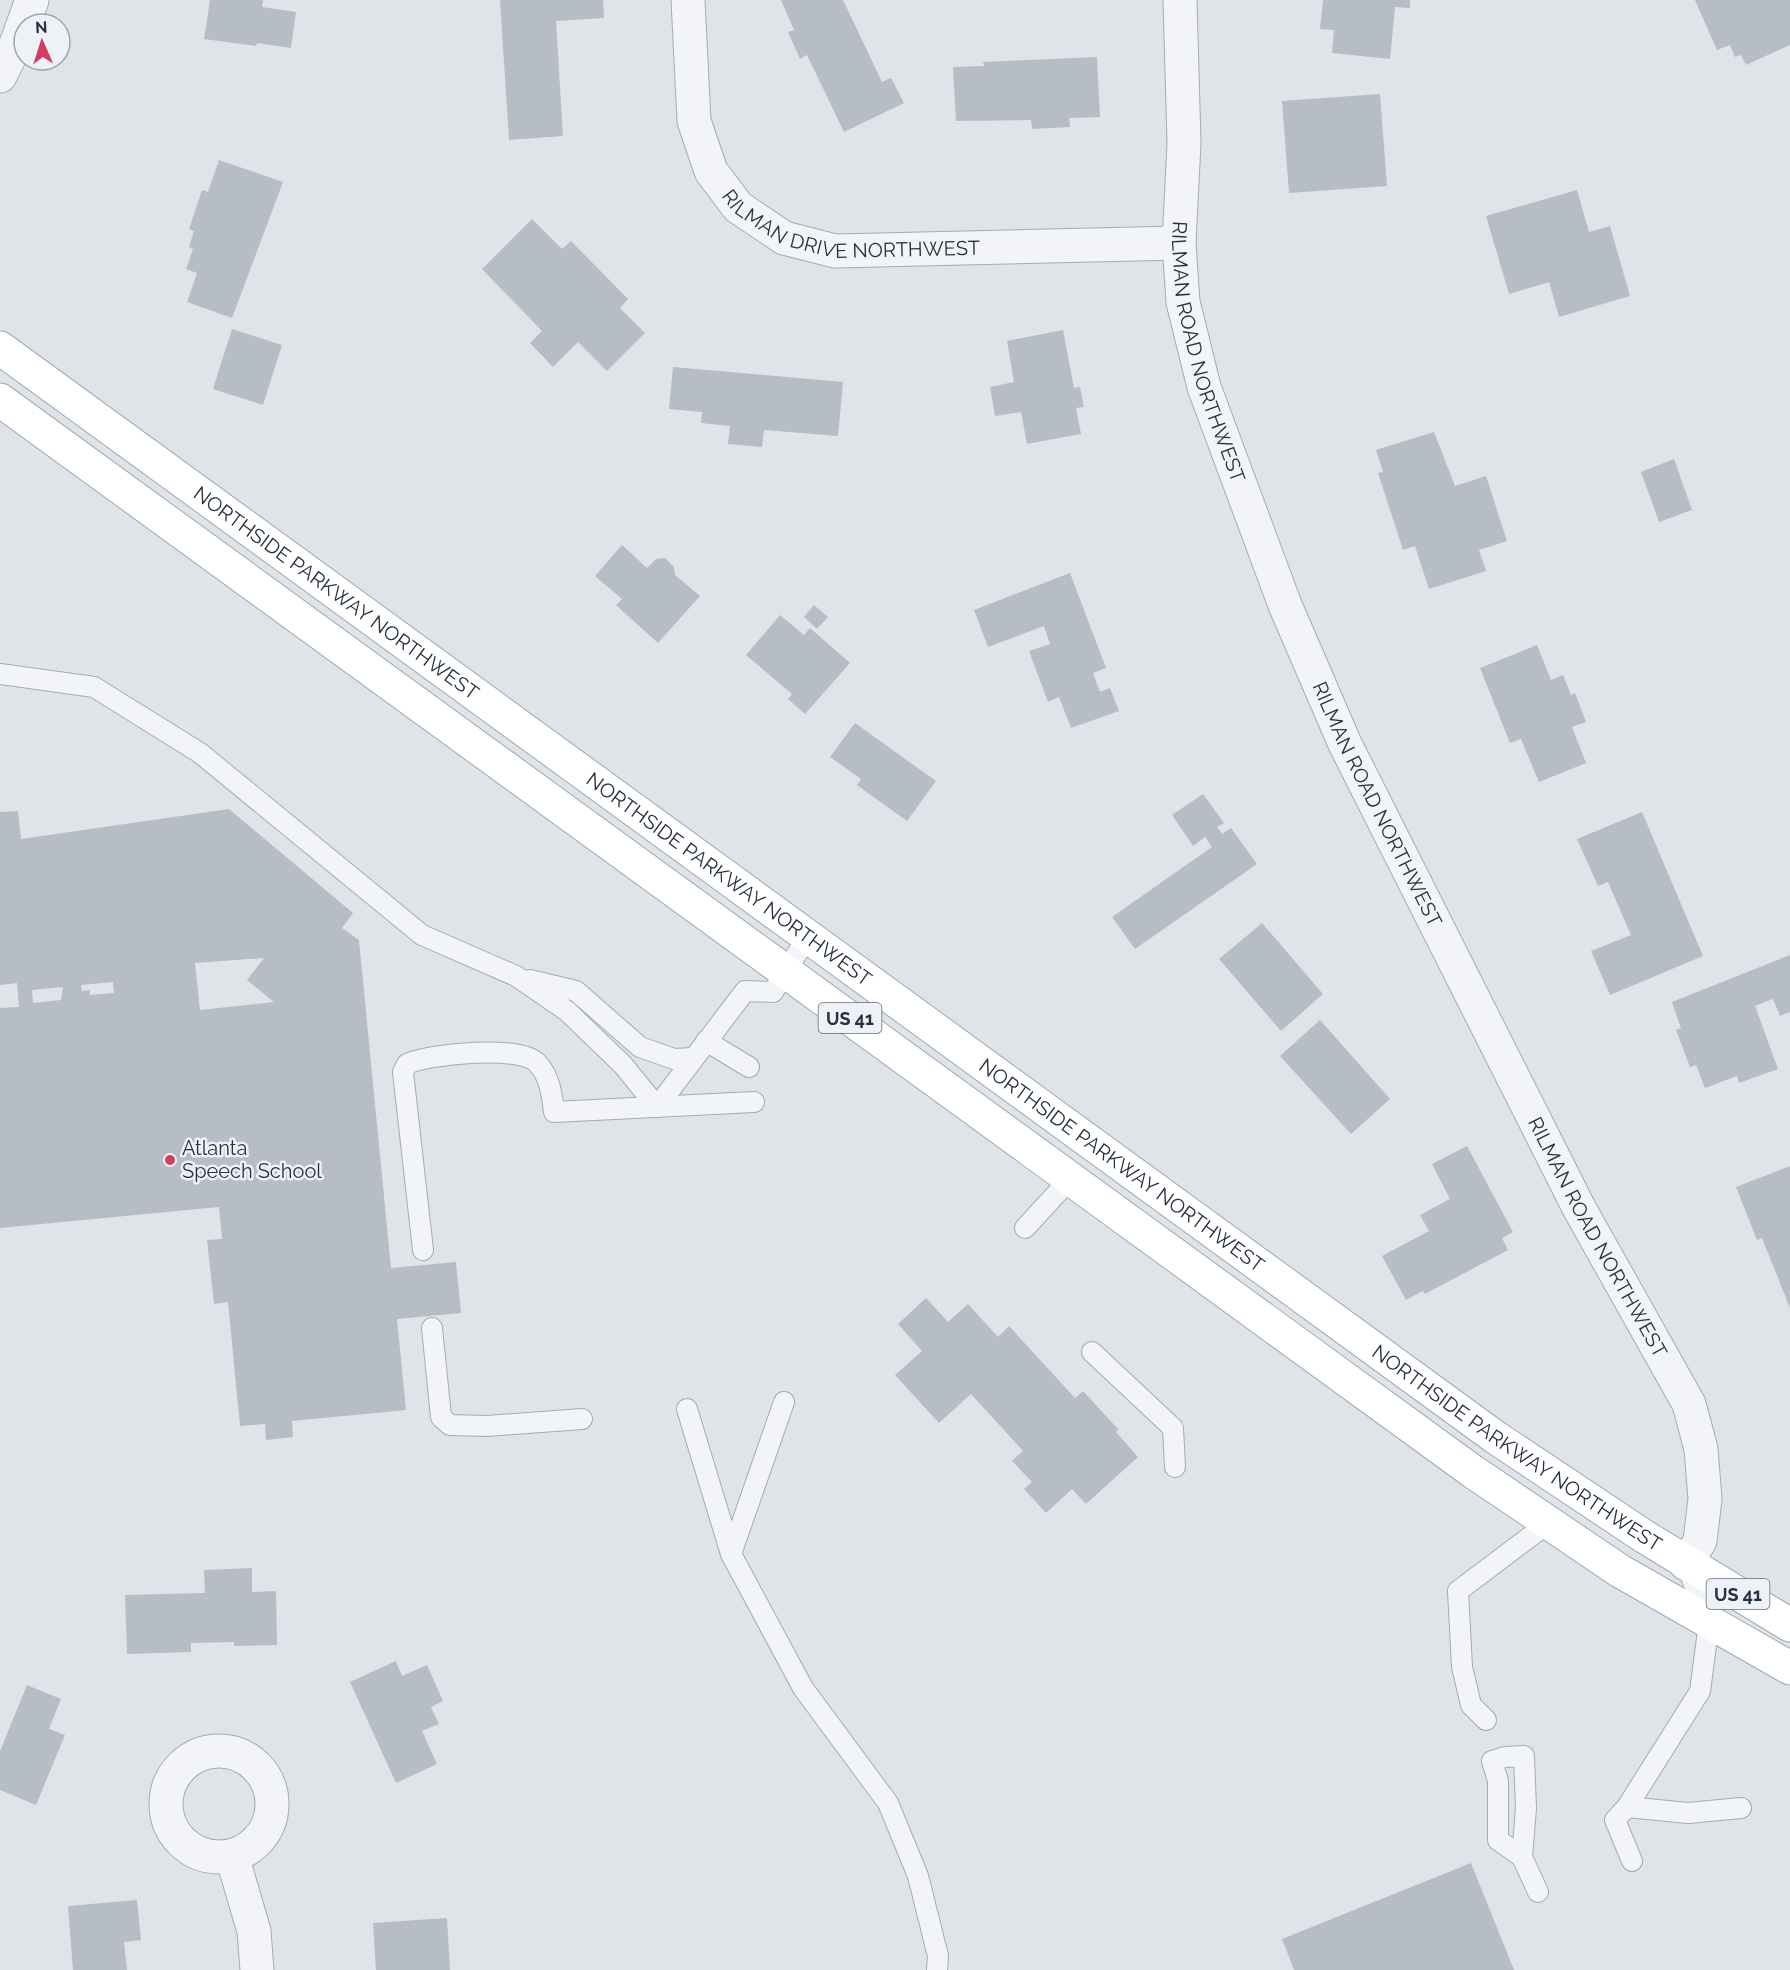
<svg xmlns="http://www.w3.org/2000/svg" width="1790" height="1970" viewBox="0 0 1790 1970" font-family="Raleway,sans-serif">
<rect width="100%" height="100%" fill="#dfe4e9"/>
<!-- building -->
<g fill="#b6bdc6" fill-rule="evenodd">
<path d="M210 0H263L262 7 296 12 291 48 257 43 256 46 204 39Z"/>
<path d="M500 0H603L604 18 556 21 563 136 509 140Z"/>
<path d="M781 0H843L882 82 891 78 904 103 844 132 807 55 800 59 788 32 794 30Z"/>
<path d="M1323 0H1410V8L1395 7 1390 59 1332 53 1334 30 1320 29Z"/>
<path d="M1695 0H1790V45L1746 65 1741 55 1735 57 1730 45 1717 50Z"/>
<path d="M1097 57 1100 117 1069 118 1070 127 1032 129 1031 120 956 121 953 67 984 66 983 62Z"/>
<path d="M1380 94 1387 186 1289 193 1282 101Z"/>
<path d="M219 160 283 182 232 318 187 302 197 273 186 269 193 249 189 247 194 231 189 229 202 190 208 192Z"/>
<path d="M1577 190 1589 232 1610 226 1630 296 1559 317 1549 282 1509 294 1486 216Z"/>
<path d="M532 219 562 249 571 241 628 299 620 308 645 333 607 371 578 342 553 367 530 343 542 331 482 269Z"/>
<path d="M232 329 282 345 263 405 213 389Z"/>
<path d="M1063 330 1074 388 1080 387 1084 407 1076 408 1081 434 1027 444 1021 412 995 416 990 387 1014 382 1007 341Z"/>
<path d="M673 367 843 382 838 436 764 430 762 447 728 444 730 426 701 423 702 412 669 409Z"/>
<path d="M1434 432 1455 486 1486 476 1507 541 1479 550 1486 571 1429 589 1415 546 1403 550 1378 473 1383 472 1376 450Z"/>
<path d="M1674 459 1692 510 1659 522 1641 472Z"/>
<path d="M622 545 647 568 656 559 665 558 674 567 675 575 700 596 658 643 616 605 622 599 595 576Z"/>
<path d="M1070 573 1106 668 1093 673 1100 692 1110 688 1119 711 1071 728 1059 697 1048 702 1029 651 1050 644 1044 626 988 647 974 610Z"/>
<path d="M814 605 828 617 817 629 804 617Z"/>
<path d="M780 615 804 635 810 628 850 663 805 714 788 699 792 694 746 655Z"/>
<path d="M1537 645 1551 680 1563 675 1571 695 1575 693 1586 722 1572 727 1586 763 1539 782 1521 739 1510 743 1480 668Z"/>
<path d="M855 723 936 781 907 821 857 785 861 779 830 757Z"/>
<path d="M1203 794 1224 823 1217 827 1222 834 1231 828 1257 864 1135 949 1112 917 1212 847 1205 837 1193 846 1172 815Z"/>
<path d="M229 809 353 913 342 928 359 940 391 1268 456 1262 461 1313 397 1319 406 1410 292 1421 293 1437 266 1440 265 1424 240 1426 228 1302 214 1304 207 1240 222 1239 219 1207 0 1228V1008L19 1007 17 983 0 985V812L18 811 21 839ZM264 958 247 980 274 1002 200 1010 195 963ZM113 982 114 993 90 995V990L82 991 81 985ZM63 987 61 1000 33 1003 32 990Z"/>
<path d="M1642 812 1703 956 1610 995 1591 951 1631 935 1608 882 1598 886 1577 839Z"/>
<path d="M1262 923 1323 994 1281 1031 1219 959Z"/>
<path d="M1790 955V1012L1780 1016 1773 999 1755 1006 1778 1069 1739 1083 1737 1076 1705 1088 1696 1065 1690 1067 1676 1030 1681 1028 1672 1002Z"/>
<path d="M1320 1020 1390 1099 1351 1134 1280 1056Z"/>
<path d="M1467 1146 1513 1232 1502 1238 1508 1250 1425 1294 1423 1291 1406 1300 1382 1256 1429 1231 1420 1215 1450 1199 1432 1164Z"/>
<path d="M1790 1166V1308L1762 1238 1757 1240 1736 1187Z"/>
<path d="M926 1298 948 1322 968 1304 998 1337 1009 1326 1075 1398 1083 1391 1118 1429 1116 1432 1138 1457 1086 1504 1072 1489 1046 1513 1024 1489 1032 1482 1012 1461 1023 1451 971 1394 939 1423 895 1375 922 1351 898 1324Z"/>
<path d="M252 1568V1592L276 1591 277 1645 234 1646V1642L191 1643V1652L127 1654 125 1595 205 1593 204 1570Z"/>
<path d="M396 1661 402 1676 427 1665 443 1701 431 1707 439 1724 422 1731 437 1764 396 1783 350 1682Z"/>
<path d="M27 1685 61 1699 49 1729 65 1735 36 1805 0 1790V1751Z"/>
<path d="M1471 1863 1514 1970H1294L1282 1939Z"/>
<path d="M137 1900 141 1940 124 1942 127 1970H73L68 1906Z"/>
<path d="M447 1918 450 1970H376L373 1923Z"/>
</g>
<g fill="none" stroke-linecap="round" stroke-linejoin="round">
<!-- service casing -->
<g stroke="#a4abb3" stroke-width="22">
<g id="service">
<path d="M0 674 94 687 200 753 422 935 516 976 567 1011 623 1065 657 1107"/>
<path d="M530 980 576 991 640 1047 674 1059 693 1058"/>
<path d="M706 1041 749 1067"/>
<path d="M657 1107 745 991 773 992 808 936"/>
<path d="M1025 1228 1070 1179"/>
<path d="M423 1250 403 1072 407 1064C429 1054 522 1044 538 1064 550 1077 552 1095 554 1112L754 1102"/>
<path d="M432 1328 441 1417 450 1425 487 1426 582 1419"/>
<path d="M1092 1352 1173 1428 1175 1467"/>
<path d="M687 1409 731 1554 803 1688 888 1803 918 1876 938 1956 937 1970"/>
<path d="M731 1554 784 1402"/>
<path d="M1486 1720 1471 1705 1462 1667 1458 1591 1547 1524"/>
<path d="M1627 1807 1688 1813 1741 1808"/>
<path d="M1522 1857 1526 1808 1524 1756 1505 1757 1492 1761 1498 1781V1840L1522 1857 1538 1892"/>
<path d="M1632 1861 1615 1820 1627 1807 1700 1691 1709 1623 1686 1564"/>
</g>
</g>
<!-- minor casing -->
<g stroke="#a4abb3" stroke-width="35">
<g id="minor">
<path id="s1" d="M688 0 694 121 711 171 738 207 784 238 835 251 1179 243"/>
<path id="s2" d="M1180 0 1184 143 1179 243 1183 302 1204 387 1285 605 1345 744 1579 1208 1689 1404 1701 1449 1705 1499 1700 1541 1686 1564"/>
<path d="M0 76 16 44 32 0"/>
<circle cx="219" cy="1804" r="53"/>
<path d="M232 1856 254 1931 257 1970"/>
</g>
</g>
<!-- primary casing -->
<g stroke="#9da9b6" stroke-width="35">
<g id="primary">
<path id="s3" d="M0 348 1495 1437 1645 1537 1790 1625"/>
<path d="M0 400 1472 1471 1620 1571 1790 1668"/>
</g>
</g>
<!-- service -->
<use href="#service" stroke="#f2f4f7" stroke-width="20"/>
<!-- minor -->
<use href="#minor" stroke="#f2f4f7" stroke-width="33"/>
<!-- primary -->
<use href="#primary" stroke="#fff" stroke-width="33"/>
</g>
<!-- markers -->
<circle fill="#d63c5d" stroke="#eef2f7" stroke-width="2" cx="170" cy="1160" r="6"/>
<g text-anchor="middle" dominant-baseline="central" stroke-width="5" stroke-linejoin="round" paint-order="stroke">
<!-- shield labels -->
<g fill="#eef2f7" stroke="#636c78" stroke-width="1.5">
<rect x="818.5" y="1003" width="63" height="30" rx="4.5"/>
<rect x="1706.5" y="1579" width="63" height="30" rx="4.5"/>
</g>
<g font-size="18" font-weight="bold" fill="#273241">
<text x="850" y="1018">US 41</text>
<text x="1738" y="1594">US 41</text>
</g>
<!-- street labels -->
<g font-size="20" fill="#273241" stroke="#eef2f7">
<text stroke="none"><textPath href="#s1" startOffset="336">RILMAN DRIVE NORTHWEST</textPath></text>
<text stroke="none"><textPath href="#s2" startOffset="356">RILMAN ROAD NORTHWEST</textPath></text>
<text stroke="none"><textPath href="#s3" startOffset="416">NORTHSIDE PARKWAY NORTHWEST</textPath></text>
<text stroke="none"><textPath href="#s2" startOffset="842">RILMAN ROAD NORTHWEST</textPath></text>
<text stroke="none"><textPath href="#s3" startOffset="902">NORTHSIDE PARKWAY NORTHWEST</textPath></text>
<text stroke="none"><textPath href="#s3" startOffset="1388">NORTHSIDE PARKWAY NORTHWEST</textPath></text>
<text stroke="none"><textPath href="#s2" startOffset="1328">RILMAN ROAD NORTHWEST</textPath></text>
<text stroke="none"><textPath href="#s3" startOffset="1874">NORTHSIDE PARKWAY NORTHWEST</textPath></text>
</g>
<!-- poi labels -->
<g font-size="20" fill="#273241" stroke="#eef2f7" text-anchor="start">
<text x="182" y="1148">Atlanta<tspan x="182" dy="23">Speech School</tspan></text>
</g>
</g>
<!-- north arrow -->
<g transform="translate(42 42) rotate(357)"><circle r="28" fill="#eef2f7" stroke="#9ea5ae" stroke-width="1.5"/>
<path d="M0-4.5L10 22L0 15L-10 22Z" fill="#d63c5d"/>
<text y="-9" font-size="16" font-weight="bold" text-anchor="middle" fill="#273241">N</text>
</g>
</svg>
